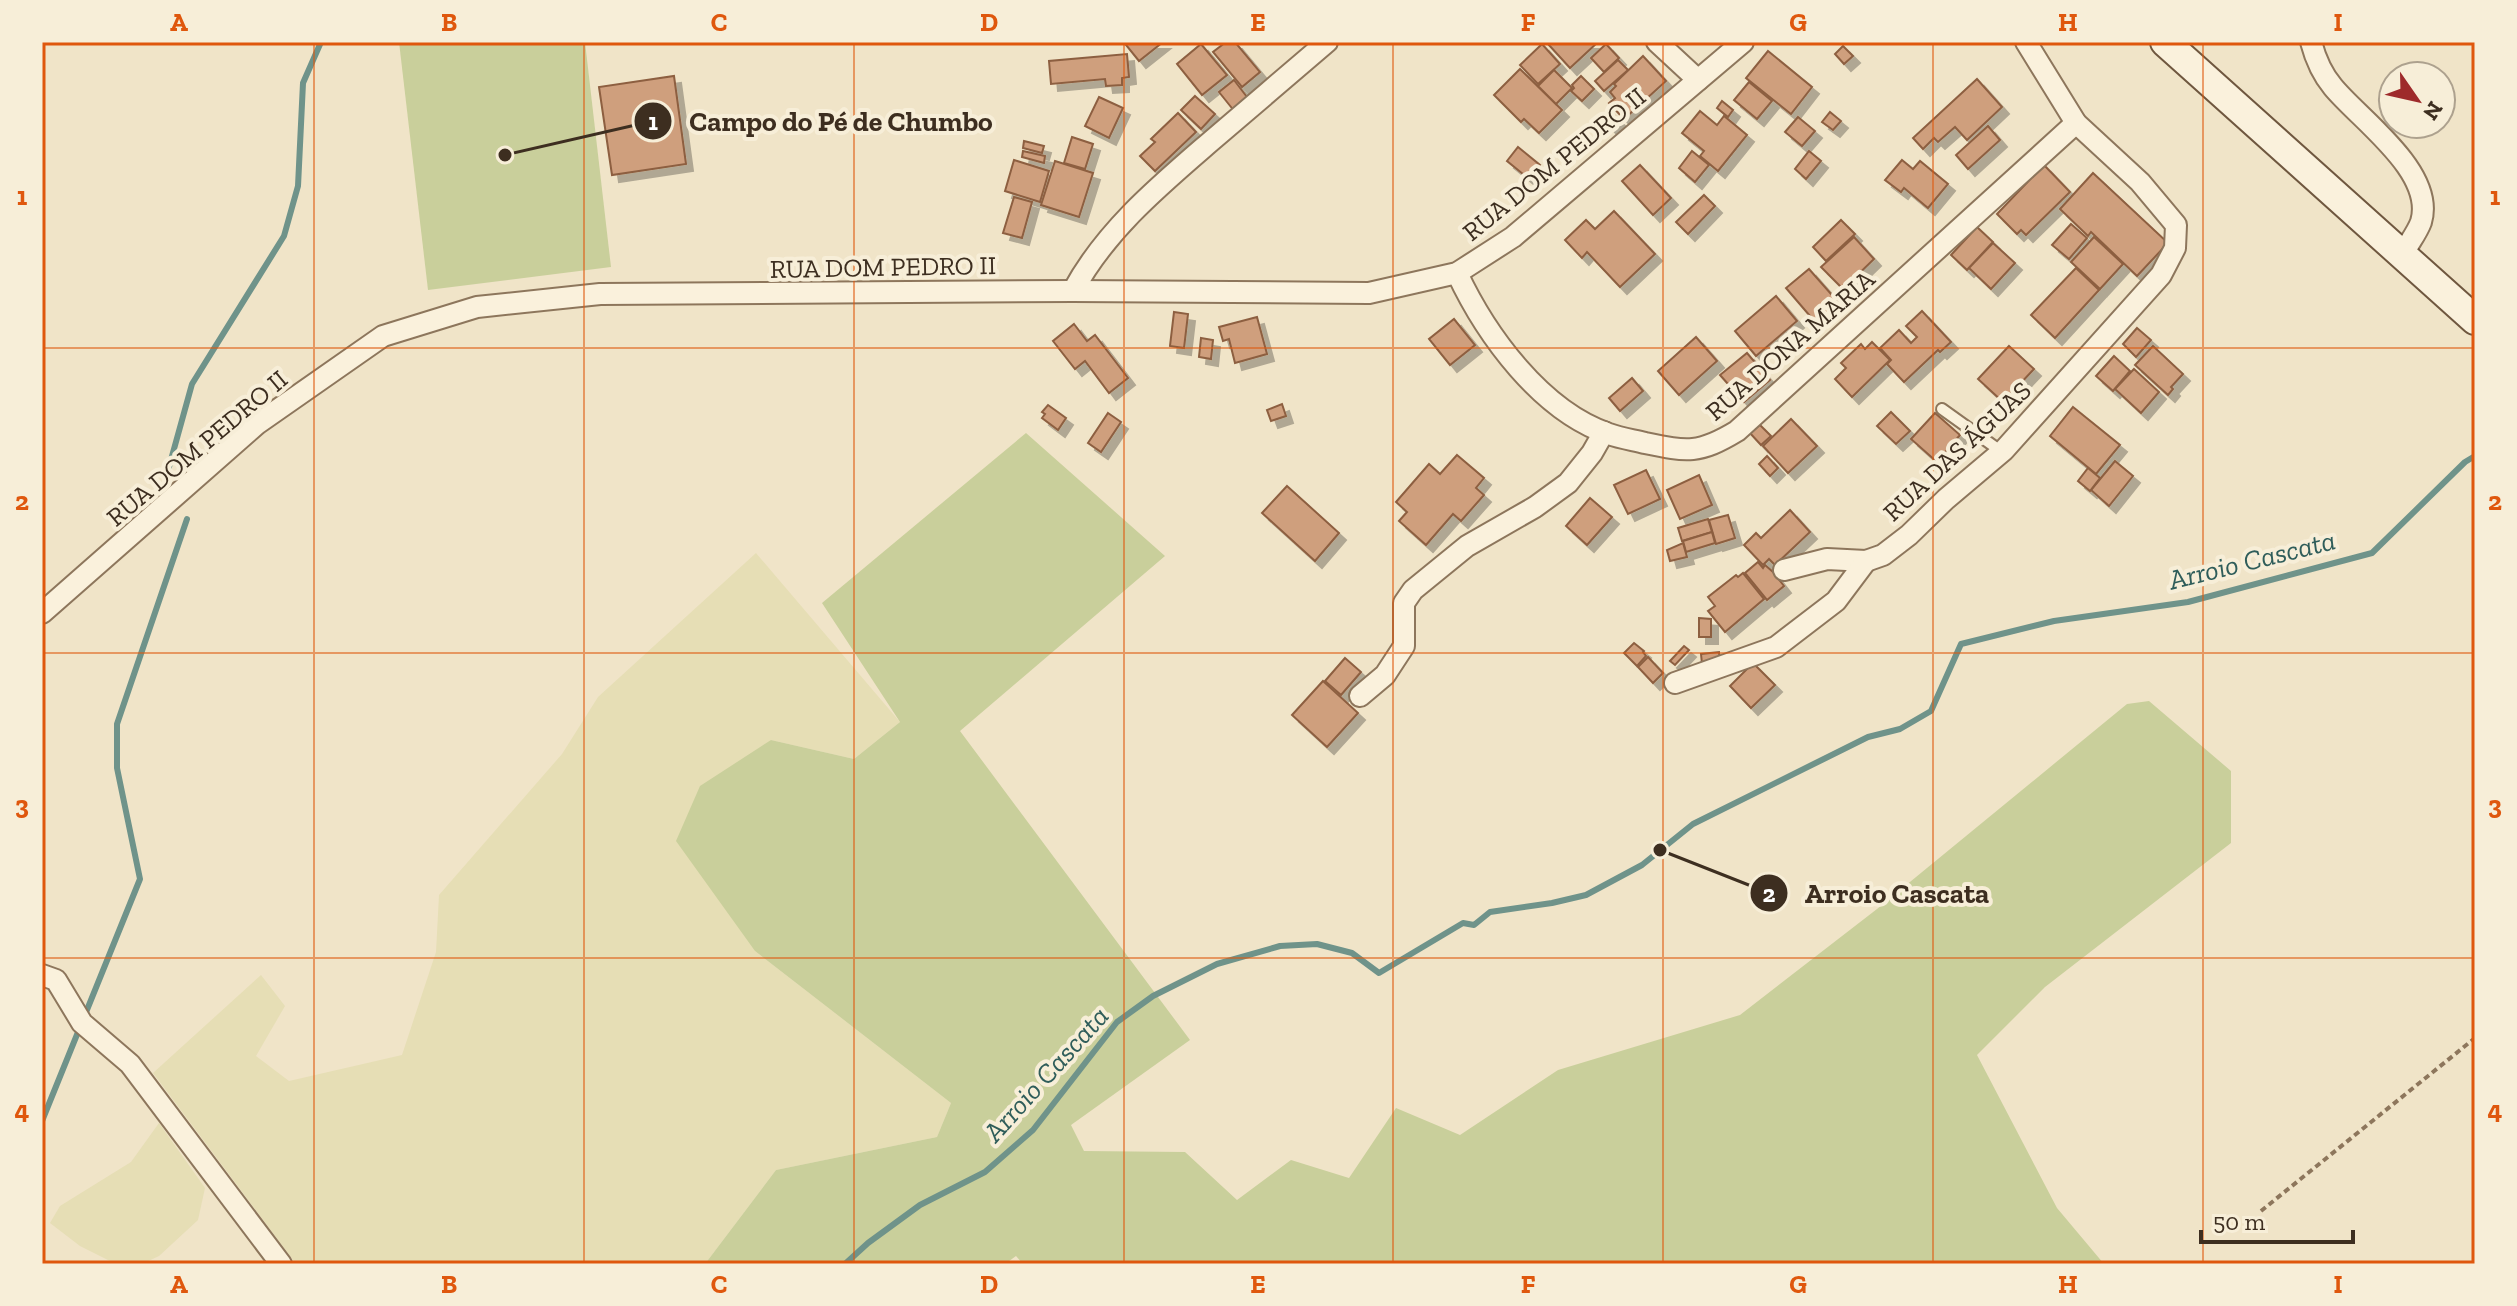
<svg xmlns="http://www.w3.org/2000/svg" width="2517" height="1306" viewBox="0 0 2517 1306" font-family="'Zilla Slab',serif">
<defs>
<filter id="shadow"><feDropShadow dx="7" dy="7" stdDeviation="0" flood-color="#0004"/></filter>
</defs>
<rect width="100%" height="100%" fill="#f0e4c8"/>
<!-- farmland -->
<g fill="#e6deb5">
<path d="M756 553 900 722 854 759 771 740 755 951 951 1103 937 1137 776 1170 705 1264H296L153 1073 261 975 285 1006 256 1056 289 1081 402 1055 436 952 439 895 562 754 598 697Z"/>
<path d="M159 1123 205 1188 198 1220 159 1256 142 1264H116L80 1246 50 1223 60 1206 131 1162Z"/>
</g>
<!-- green -->
<g fill="#c9cf9b">
<path d="M399 42H585L611 267 428 290Z"/>
<path d="M1026 433 1165 556 960 731 1190 1040 1071 1125 1084 1151 1185 1152 1237 1200 1291 1160 1349 1178 1396 1108 1460 1135 1558 1070 1740 1015 1877 909 2127 704 2149 701 2231 771V843L2045 987 1977 1055 2057 1208 2104 1264H1023L1016 1256 1005 1264H705L776 1170 937 1137 951 1103 755 951 676 841 700 786 771 740 854 759 900 722 822 603Z"/>
</g>
<g fill="none" stroke-linecap="round" stroke-linejoin="round">
<!-- stream -->
<g stroke="#6f938a" stroke-width="6">
<path d="M169 467 192 384 284 236 298 186 303 83 321 42"/>
<path d="M42 1121 140 879 117 768V724L187 519"/>
<path d="M845 1264 868 1243 920 1205 985 1172 1033 1130 1117 1022 1153 996 1217 964 1280 946 1317 944 1352 953 1379 973 1463 923 1474 925 1490 912 1552 903 1586 895 1642 865 1693 824 1868 737 1900 729 1931 711 1961 644 2054 621 2188 602 2372 553 2465 462 2475 456"/>
</g>
</g>
<!-- building -->
<g fill="#cf9f7d" stroke="#8d5f41" stroke-width="2" filter="url(#shadow)">
<path d="M1130 42H1163L1139 61 1126 45Z"/>
<path d="M1226 42H1235L1260 72 1242 87 1213 52Z"/>
<path d="M1549 42H1598L1570 68 1548 44Z"/>
<path d="M1201 44 1227 75 1202 95 1177 64Z"/>
<path d="M1542 44 1560 64 1538 84 1520 65Z"/>
<path d="M1606 44 1619 58 1604 72 1591 58Z"/>
<path d="M1843 46 1853 56 1844 64 1835 54Z"/>
<path d="M1768 51 1812 87 1791 114 1746 78Z"/>
<path d="M1127 54 1129 77 1122 78V85L1106 86 1105 79 1051 84 1049 61Z"/>
<path d="M1643 56 1666 81 1624 119 1609 103 1615 98 1610 92 1616 86 1614 84Z"/>
<path d="M1618 60 1628 70 1604 91 1595 81Z"/>
<path d="M1520 69 1562 110 1539 133 1524 119 1521 122 1494 95Z"/>
<path d="M1554 70 1572 88 1556 104 1538 86Z"/>
<path d="M674 76 686 164 612 175 599 87Z"/>
<path d="M1581 76 1594 89 1582 101 1571 91 1574 88 1572 85Z"/>
<path d="M1977 79 2002 107 1967 140 1955 127 1938 142 1934 138 1923 149 1913 138Z"/>
<path d="M1234 80 1250 101 1235 112 1219 92Z"/>
<path d="M1749 82 1772 101 1757 119 1734 100Z"/>
<path d="M1195 96 1215 114 1201 129 1181 110Z"/>
<path d="M1099 97 1123 108 1109 138 1085 126Z"/>
<path d="M1722 101 1733 110 1728 117 1717 108Z"/>
<path d="M1700 111 1717 125 1724 116 1747 135 1718 171 1700 156 1704 151 1682 133Z"/>
<path d="M1830 112 1841 121 1833 130 1822 122Z"/>
<path d="M1178 113 1196 132 1155 171 1140 156 1155 142 1151 139Z"/>
<path d="M1615 116 1621 122 1612 130 1607 124Z"/>
<path d="M1798 117 1815 131 1802 146 1785 132Z"/>
<path d="M1988 126 2000 140 1968 169 1956 155Z"/>
<path d="M1072 137 1093 144 1085 169 1064 163Z"/>
<path d="M1024 141 1044 146 1042 153 1023 148Z"/>
<path d="M1518 147 1540 165 1529 179 1507 161Z"/>
<path d="M1023 151 1045 156 1044 163 1022 157Z"/>
<path d="M1692 151 1709 165 1695 182 1679 168Z"/>
<path d="M1809 151 1821 161 1806 179 1795 169Z"/>
<path d="M1014 160 1049 171 1040 202 1005 191Z"/>
<path d="M1902 160 1913 169 1920 161 1948 184 1928 208 1904 188 1901 192 1885 180Z"/>
<path d="M1055 161 1093 173 1079 217 1041 205Z"/>
<path d="M1640 165 1671 198 1653 215 1622 181Z"/>
<path d="M2044 165 2070 192 2026 235 2021 230 2017 234 1997 214Z"/>
<path d="M2093 173 2168 243 2137 276 2091 232 2088 236 2060 209Z"/>
<path d="M1704 195 1715 206 1688 234 1676 222Z"/>
<path d="M1014 197 1032 202 1022 238 1003 233Z"/>
<path d="M1614 211 1655 254 1620 287 1587 252 1582 258 1565 240 1586 220 1595 229Z"/>
<path d="M1841 220 1855 234 1826 261 1813 247Z"/>
<path d="M2071 224 2087 238 2069 259 2052 245Z"/>
<path d="M1977 227 1993 242 1967 270 1951 255Z"/>
<path d="M1854 237 1874 259 1843 289 1821 267Z"/>
<path d="M2094 237 2123 264 2100 289 2071 262Z"/>
<path d="M1993 243 2015 263 1991 289 1969 268Z"/>
<path d="M2076 268 2099 290 2055 338 2031 315Z"/>
<path d="M1809 269 1839 303 1816 323 1786 288Z"/>
<path d="M1776 296 1797 321 1756 356 1735 331Z"/>
<path d="M1922 311 1951 342 1940 352 1938 350 1904 382 1887 364 1891 360 1880 348 1899 330 1911 343 1917 337 1906 326Z"/>
<path d="M1174 312 1188 314 1184 348 1170 346Z"/>
<path d="M1257 317 1267 354 1235 363 1229 339 1223 341 1219 327Z"/>
<path d="M1454 319 1475 345 1450 365 1429 339Z"/>
<path d="M1074 324 1087 341 1095 335 1128 378 1109 393 1085 361 1075 369 1053 341Z"/>
<path d="M2137 328 2151 340 2136 357 2123 344Z"/>
<path d="M1696 337 1717 361 1679 395 1658 371Z"/>
<path d="M1201 338 1213 340 1211 359 1199 357Z"/>
<path d="M1872 342 1890 360 1852 397 1835 379 1846 368 1841 363 1861 344 1865 349Z"/>
<path d="M2009 346 2034 369 2003 402 1978 379Z"/>
<path d="M2153 346 2183 374 2171 387 2173 389 2168 395 2135 365Z"/>
<path d="M1747 353 1770 380 1744 402 1720 375Z"/>
<path d="M2114 356 2130 371 2113 391 2096 376Z"/>
<path d="M2134 369 2159 392 2141 413 2115 389Z"/>
<path d="M1632 378 1643 391 1620 411 1609 398Z"/>
<path d="M1282 404 1286 416 1271 421 1267 410Z"/>
<path d="M1048 405 1066 418 1058 430 1042 418 1045 414 1042 412Z"/>
<path d="M2073 407 2120 445 2096 474 2050 436Z"/>
<path d="M1891 412 1910 431 1896 444 1877 426Z"/>
<path d="M1108 413 1121 422 1101 452 1088 443Z"/>
<path d="M1935 413 1960 435 1937 462 1911 439Z"/>
<path d="M1791 419 1817 446 1788 473 1763 446Z"/>
<path d="M1758 423 1771 436 1761 445 1749 432Z"/>
<path d="M1457 455 1484 478 1476 488 1484 495 1461 521 1453 514 1426 545 1399 521 1407 512 1396 502 1429 464 1440 474Z"/>
<path d="M1767 456 1778 468 1770 476 1759 464Z"/>
<path d="M2115 461 2133 476 2109 506 2091 490Z"/>
<path d="M2088 468 2100 478 2090 491 2078 481Z"/>
<path d="M1646 470 1660 499 1628 514 1614 485Z"/>
<path d="M1699 475 1712 505 1680 519 1667 490Z"/>
<path d="M1287 486 1339 533 1315 561 1262 513Z"/>
<path d="M1590 498 1612 517 1587 545 1566 526Z"/>
<path d="M1790 510 1810 532 1775 565 1769 559 1763 565 1744 545 1756 533 1761 538Z"/>
<path d="M1728 515 1735 538 1716 544 1709 520Z"/>
<path d="M1708 519 1712 532 1682 541 1678 528Z"/>
<path d="M1712 532 1715 543 1686 552 1683 541Z"/>
<path d="M1683 543 1687 557 1670 561 1667 550Z"/>
<path d="M1758 562 1763 568 1765 565 1773 572 1784 586 1767 600 1745 573Z"/>
<path d="M1743 573 1764 599 1725 632 1708 611 1715 606 1708 597 1736 575 1738 577Z"/>
<path d="M1699 618 1711 619V637H1699Z"/>
<path d="M1634 643 1644 651 1643 652 1646 656 1637 666 1624 653Z"/>
<path d="M1684 646 1689 650 1675 665 1670 661Z"/>
<path d="M1719 652 1720 663 1702 664 1701 654Z"/>
<path d="M1648 657 1663 673 1653 683 1638 667Z"/>
<path d="M1345 658 1361 672 1341 695 1325 681Z"/>
<path d="M1753 663 1775 685 1751 708 1730 686Z"/>
<path d="M1323 681 1358 713 1327 747 1292 715Z"/>
</g>
<g fill="none" stroke-linecap="round" stroke-linejoin="round">
<!-- service casing -->
<g stroke="#8d765c" stroke-width="14">
<path id="service" d="M1942 409 2002 452"/>
</g>
<!-- minor casing -->
<g stroke="#8d765c" stroke-width="24">
<g id="minor">
<path d="M1657 42 1698 80"/>
<path d="M2311 42C2315 57 2322 74 2333 87 2360 120 2436 172 2421 222 2417 233 2408 244 2403 254"/>
<path d="M1457 273C1486 335 1541 411 1609 434 1620 438 1633 440 1645 443 1688 452 1699 454 1737 431L2076 123"/>
<path d="M1073 291C1105 231 1159 186 1210 142 1249 109 1288 75 1327 42"/>
<path d="M1784 570 1827 559 1866 561 1883 555 1909 535 1946 499 2004 450 2161 275 2175 248 2176 225 2140 182 2076 123 2026 42"/>
<path d="M42 613 257 424 383 336 477 307 600 294 1073 291 1369 293 1457 273 1513 237 1743 42"/>
<path d="M1675 683 1776 647 1836 601 1866 561"/>
<path d="M1360 696 1385 675 1404 646V603L1413 590 1467 546 1535 507 1568 483 1592 453 1604 432"/>
<path d="M42 975 56 980 82 1023 130 1064 281 1264"/>
</g>
</g>
<!-- secondary casing -->
<g stroke="#6f573f" stroke-width="32">
<path id="secondary" d="M2165 42 2475 320"/>
</g>
<!-- path -->
<path stroke="#8d765c" stroke-width="4" stroke-dasharray="6 4" stroke-linecap="butt" d="M2261 1211 2475 1038"/>
<!-- service -->
<use href="#service" stroke="#faf1dc" stroke-width="10"/>
<!-- minor -->
<use href="#minor" stroke="#faf1dc" stroke-width="20"/>
<!-- secondary -->
<use href="#secondary" stroke="#faf1dc" stroke-width="28"/>
</g>
<!-- grid -->
<path fill="none" stroke="#df570d" stroke-width="2" stroke-opacity="0.55" d="M314 42V1264M584 42V1264M854 42V1264M1124 42V1264M1393 42V1264M1663 42V1264M1933 42V1264M2203 42V1264M42 348H2475M42 653H2475M42 958H2475"/>
<g text-anchor="middle" dominant-baseline="central" stroke-width="8" stroke-linejoin="round" paint-order="stroke">
<!-- street labels -->
<g font-size="26" fill="#3d2e20" stroke="#f7eed8">
<text transform="translate(1554 164) rotate(-39)">RUA DOM PEDRO II</text>
<text transform="translate(883 267) rotate(-1)">RUA DOM PEDRO II</text>
<text transform="translate(1790 345) rotate(-41)">RUA DONA MARIA</text>
<text transform="translate(197 448) rotate(-40)">RUA DOM PEDRO II</text>
<text transform="translate(1957 451) rotate(-43)">RUA DAS ÁGUAS</text>
</g>
<!-- water labels -->
<g font-size="28" font-style="italic" fill="#2f5d5a" stroke="#f7eed8">
<text transform="translate(2252 560) rotate(-14)">Arroio Cascata</text>
<text transform="translate(1046 1074) rotate(-48)">Arroio Cascata</text>
</g>
</g>
<!-- callouts -->
<path fill="none" stroke="#3d2e20" stroke-width="3" d="M505 155L653 121M1660 850L1769 893"/>
<g fill="#3d2e20" stroke="#f7eed8" stroke-width="3">
<circle cx="505" cy="155" r="8"/>
<circle cx="1660" cy="850" r="8"/>
<circle cx="653" cy="121" r="20"/>
<circle cx="1769" cy="893" r="20"/>
</g>
<g font-size="24" text-anchor="middle" font-weight="bold" fill="#fff">
<text x="653" y="130">1</text>
<text x="1769" y="902">2</text>
</g>
<g font-size="28" text-anchor="middle" font-weight="bold" fill="#3d2e20" stroke="#f7eed8" stroke-width="8" stroke-linejoin="round" paint-order="stroke">
<text x="841" y="131">Campo do Pé de Chumbo</text>
<text x="1897" y="903">Arroio Cascata</text>
</g>
<!-- border -->
<rect width="2517" height="1306" fill="none" stroke="#f7eed8" stroke-width="88"/>
<!-- north arrow -->
<g transform="translate(2417 100) rotate(124)"><circle r="38" fill="#f7eed8" stroke="#ada18e" stroke-width="2"/>
<path d="M0-6L14 30L0 20L-14 30Z" fill="#9e2a2b"/>
<text y="-12" font-size="22" font-weight="bold" text-anchor="middle" fill="#3d2e20">N</text>
</g>
<!-- scale -->
<path d="M2201 1230v12h152v-12" fill="none" stroke="#3d2e20" stroke-width="4"/>
<text x="2213" y="1230" font-size="24" fill="#3d2e20" stroke="#f7eed8" stroke-width="6" paint-order="stroke">50 m</text>
<rect x="44" y="44" width="2429" height="1218" fill="none" stroke="#df570d" stroke-width="3"/>
<g font-size="26" text-anchor="middle" font-weight="bold" fill="#df570d">
<text x="179" y="31">A</text>
<text x="449" y="31">B</text>
<text x="719" y="31">C</text>
<text x="989" y="31">D</text>
<text x="1258" y="31">E</text>
<text x="1528" y="31">F</text>
<text x="1798" y="31">G</text>
<text x="2068" y="31">H</text>
<text x="2338" y="31">I</text>
<text x="22" y="205">1</text>
<text x="2495" y="205">1</text>
<text x="22" y="510">2</text>
<text x="2495" y="510">2</text>
<text x="22" y="814">3</text>
<text x="2495" y="814">3</text>
<text x="22" y="1119">4</text>
<text x="2495" y="1119">4</text>
<text x="179" y="1293">A</text>
<text x="449" y="1293">B</text>
<text x="719" y="1293">C</text>
<text x="989" y="1293">D</text>
<text x="1258" y="1293">E</text>
<text x="1528" y="1293">F</text>
<text x="1798" y="1293">G</text>
<text x="2068" y="1293">H</text>
<text x="2338" y="1293">I</text>
</g>
</svg>
